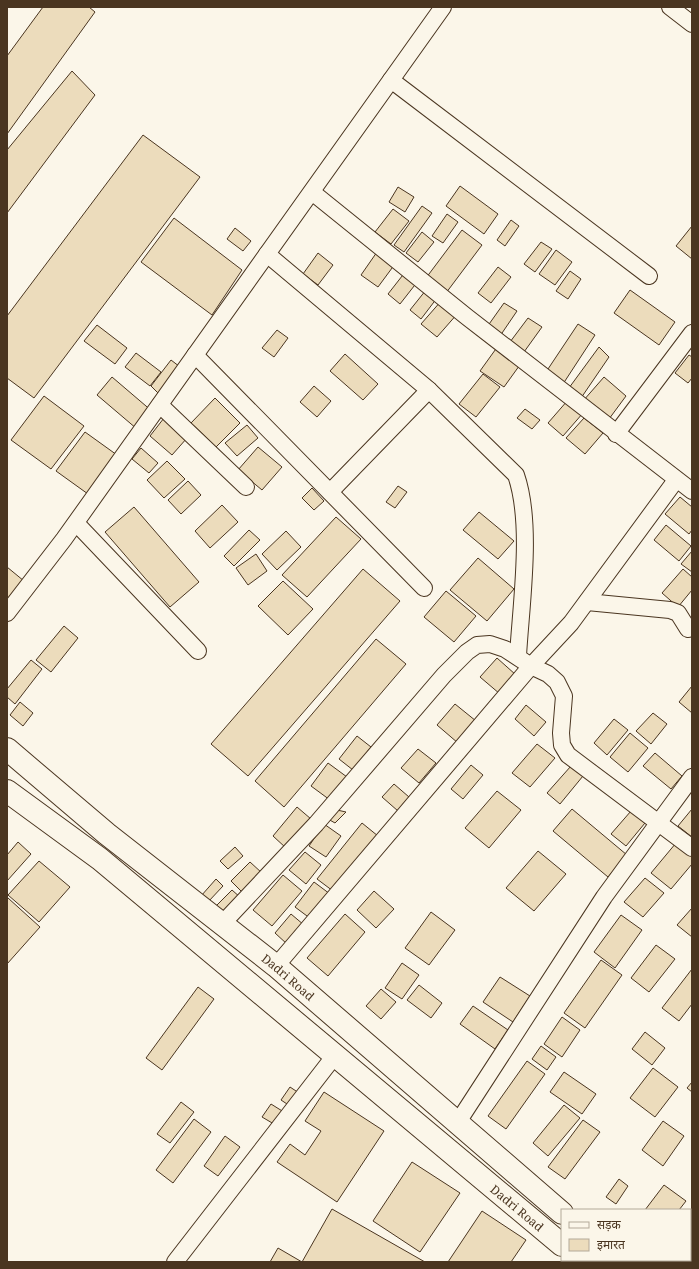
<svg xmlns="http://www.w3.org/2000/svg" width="699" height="1269" viewBox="0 0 699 1269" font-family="'Noto Serif','Noto Sans Devanagari',serif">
<rect width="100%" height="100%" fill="#fbf6e9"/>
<!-- building -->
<g fill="#ecdcbc" stroke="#4a3520">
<path d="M43 7H89L95 12 7 134V56Z"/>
<path d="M72 71 95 95 7 213V150Z"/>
<path d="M143 135 200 177 34 398 7 378V316Z"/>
<path d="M460 186 498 214 484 234 446 206Z"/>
<path d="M398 187 414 197 405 212 389 202Z"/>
<path d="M422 206 432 213 404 252 394 245Z"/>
<path d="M393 209 409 221 391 244 375 232Z"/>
<path d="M447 214 458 222 443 243 432 236Z"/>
<path d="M174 218 242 270 212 315 141 262Z"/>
<path d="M511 220 519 226 505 246 497 240Z"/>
<path d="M692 226V259L676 246Z"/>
<path d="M235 228 251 241 243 251 227 239Z"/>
<path d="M462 230 482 245 446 293 426 278Z"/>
<path d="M422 232 434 242 418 262 406 253Z"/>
<path d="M541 242 552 249 535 272 524 264Z"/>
<path d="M556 250 572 262 555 285 539 274Z"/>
<path d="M377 252 395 264 378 287 361 275Z"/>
<path d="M318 253 333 265 318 285 303 274Z"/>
<path d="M498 267 511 277 491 303 478 293Z"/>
<path d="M406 271 418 281 400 304 388 294Z"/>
<path d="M570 271 581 279 568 299 556 291Z"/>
<path d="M426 290 437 298 421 319 410 310Z"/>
<path d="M630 290 675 322 659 345 614 313Z"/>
<path d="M442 300 458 313 437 337 421 324Z"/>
<path d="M504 303 517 311 500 336 487 327Z"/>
<path d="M528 318 542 327 524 352 510 342Z"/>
<path d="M578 324 595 335 563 384 546 372Z"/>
<path d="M97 325 127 348 115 364 84 341Z"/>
<path d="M277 330 288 338 274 357 262 348Z"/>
<path d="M498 346 522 362 504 387 480 371Z"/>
<path d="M599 347 609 357 579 401 566 392Z"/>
<path d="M136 353 161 372 150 386 125 367Z"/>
<path d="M345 354 378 384 363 400 330 371Z"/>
<path d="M689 355 692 357V378L688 383 675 373Z"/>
<path d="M171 360 184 370 163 398 151 386Z"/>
<path d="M483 374 500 387 476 417 459 404Z"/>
<path d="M112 377 153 412 137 429 97 395Z"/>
<path d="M604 377 626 396 609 419 583 401Z"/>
<path d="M314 386 331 401 317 417 300 402Z"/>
<path d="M44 396 84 426 51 469 11 440Z"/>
<path d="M215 398 240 423 216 447 191 423Z"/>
<path d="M568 400 583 413 563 436 548 423Z"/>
<path d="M525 409 540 420 532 429 517 418Z"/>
<path d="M164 418 187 438 172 455 150 436Z"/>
<path d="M584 418 603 433 585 454 566 438Z"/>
<path d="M247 425 258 438 237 456 225 443Z"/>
<path d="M85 432 117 455 88 494 56 471Z"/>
<path d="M258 447 282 467 262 490 238 470Z"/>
<path d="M141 448 158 463 149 473 132 459Z"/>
<path d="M167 461 185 479 164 498 147 480Z"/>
<path d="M188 481 201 495 181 514 168 500Z"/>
<path d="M398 486 407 492 395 508 386 502Z"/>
<path d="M312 488 324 501 314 510 302 498Z"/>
<path d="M680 497 692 507V530L689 534 665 514Z"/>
<path d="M222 505 238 522 210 548 195 531Z"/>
<path d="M134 507 199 582 170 607 105 532Z"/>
<path d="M479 512 514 541 498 559 463 530Z"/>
<path d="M336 517 361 539 307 597 282 575Z"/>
<path d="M666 525 691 546 679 561 654 540Z"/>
<path d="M249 530 260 540 234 566 224 556Z"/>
<path d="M286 531 301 547 277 570 262 554Z"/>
<path d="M692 551V572L681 564Z"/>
<path d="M256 554 267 571 248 585 236 568Z"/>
<path d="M478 558 514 589 487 621 450 590Z"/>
<path d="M7 567 24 581 7 600Z"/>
<path d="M363 569 400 601 248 776 211 744Z"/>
<path d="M683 569 692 577V590L678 607 662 593Z"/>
<path d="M283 581 313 609 288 635 258 606Z"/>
<path d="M446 591 476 616 454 642 424 617Z"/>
<path d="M64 626 78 638 51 672 36 660Z"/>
<path d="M376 639 406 664 284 807 255 781Z"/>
<path d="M497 658 516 675 500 694 480 677Z"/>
<path d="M31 660 42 669 15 704 7 697V689Z"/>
<path d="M692 686V713L679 702Z"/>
<path d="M20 702 33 713 23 726 10 715Z"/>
<path d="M455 704 476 721 458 743 437 725Z"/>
<path d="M526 705 546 722 534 736 515 719Z"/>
<path d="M653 713 667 724 651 744 636 731Z"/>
<path d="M614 719 628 730 607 755 594 743Z"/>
<path d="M630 733 648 748 628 772 610 757Z"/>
<path d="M357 736 371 747 353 770 339 759Z"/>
<path d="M537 744 555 758 530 787 512 773Z"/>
<path d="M418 749 436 763 419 783 401 768Z"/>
<path d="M655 753 682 776 671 789 643 766Z"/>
<path d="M328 763 347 777 330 800 311 786Z"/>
<path d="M471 765 483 775 463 799 451 789Z"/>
<path d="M571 766 583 776 560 804 547 793Z"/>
<path d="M394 784 409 797 398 811 382 797Z"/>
<path d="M497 791 521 810 489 848 465 828Z"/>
<path d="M297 807 311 819 286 848 273 836Z"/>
<path d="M572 809 627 855 608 877 553 831Z"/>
<path d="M692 809V837L678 826Z"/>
<path d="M337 810 346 812 335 823 328 819Z"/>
<path d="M631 811 645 823 626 846 611 834Z"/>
<path d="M362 823 378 836 333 891 317 879Z"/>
<path d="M324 824 341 836 326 857 309 846Z"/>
<path d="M18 842 31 854 7 881V855Z"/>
<path d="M676 843 692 856V864L671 889 651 873Z"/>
<path d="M235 847 243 856 228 869 220 861Z"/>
<path d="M538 851 566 874 534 911 506 888Z"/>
<path d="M305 852 321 865 306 884 289 870Z"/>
<path d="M39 861 70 887 39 922 8 895Z"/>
<path d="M250 862 262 873 243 893 231 881Z"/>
<path d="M283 875 302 891 272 926 253 910Z"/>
<path d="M645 878 664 893 643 917 624 902Z"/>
<path d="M216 879 223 886 208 902 201 896Z"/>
<path d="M314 882 330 894 311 919 295 907Z"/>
<path d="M232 890 241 898 223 915 215 907Z"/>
<path d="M374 891 394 909 376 928 357 910Z"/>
<path d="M8 898 40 927 7 964V899Z"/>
<path d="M692 908V937L677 925Z"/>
<path d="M431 912 455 930 429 965 405 948Z"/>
<path d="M291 914 304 925 287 944 275 933Z"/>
<path d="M345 914 365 932 328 976 307 958Z"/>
<path d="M621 915 642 930 615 968 594 952Z"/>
<path d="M656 945 675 959 649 992 631 978Z"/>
<path d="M601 960 622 975 585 1028 564 1013Z"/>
<path d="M402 963 419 975 402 999 385 988Z"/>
<path d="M692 969V1004L679 1021 662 1008Z"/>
<path d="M500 977 530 996 513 1022 483 1002Z"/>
<path d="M419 985 442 1003 431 1018 407 1000Z"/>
<path d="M198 987 214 999 162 1070 146 1058Z"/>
<path d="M381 989 396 1002 381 1019 366 1006Z"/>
<path d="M473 1006 508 1030 495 1049 460 1024Z"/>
<path d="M562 1017 580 1030 562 1057 544 1044Z"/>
<path d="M645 1032 665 1048 652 1065 632 1049Z"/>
<path d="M541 1046 556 1057 547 1070 532 1059Z"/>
<path d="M527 1061 545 1074 506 1129 488 1116Z"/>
<path d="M653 1068 678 1087 655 1117 630 1098Z"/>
<path d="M564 1072 596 1094 582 1114 550 1092Z"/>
<path d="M692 1082V1092L687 1088Z"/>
<path d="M290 1087 302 1095 293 1108 281 1100Z"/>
<path d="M324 1092 384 1131 337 1202 277 1162 290 1144 305 1155 321 1131 305 1121Z"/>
<path d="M181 1102 194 1112 170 1143 157 1134Z"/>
<path d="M271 1104 287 1114 279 1127 262 1117Z"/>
<path d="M564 1105 580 1118 548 1156 533 1143Z"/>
<path d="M194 1119 211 1132 173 1183 156 1170Z"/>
<path d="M583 1120 600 1132 565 1179 548 1167Z"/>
<path d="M663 1121 684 1136 663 1166 642 1150Z"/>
<path d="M225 1136 240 1147 218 1176 204 1166Z"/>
<path d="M412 1162 460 1193 420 1252 373 1221Z"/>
<path d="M619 1179 628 1186 616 1204 606 1197Z"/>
<path d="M664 1185 686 1201 679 1210H645Z"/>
<path d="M332 1209 425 1262H302Z"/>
<path d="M482 1211 526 1240 511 1262H448Z"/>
<path d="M690 1246 692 1248 691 1262H667L665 1260H690Z"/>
<path d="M278 1248 302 1262H270Z"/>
</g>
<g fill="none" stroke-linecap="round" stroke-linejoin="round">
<!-- minor casing -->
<g stroke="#4a3520" stroke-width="18">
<g id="minor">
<path d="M670 7 692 24"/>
<path d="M391 80 649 276"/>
<path d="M312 192 467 317 692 491"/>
<path d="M267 254 429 390 516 475C533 524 521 603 518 656"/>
<path d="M195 355 424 588"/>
<path d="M160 405 246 487"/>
<path d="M616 434 692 333"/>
<path d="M330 492 429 390"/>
<path d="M76 523 198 651"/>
<path d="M587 602 670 610 678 613 688 629"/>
<path d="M7 613 64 539 443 7"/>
<path d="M222 924 316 824 444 675 467 652 477 645 490 644 505 649 531 666 548 674 557 682 564 696 561 733 562 745 568 755 692 848"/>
<path d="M276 966 531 666 571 623 676 480"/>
<path d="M458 1122 604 897 692 777"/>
<path d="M175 1262 336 1054"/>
</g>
</g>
<!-- secondary casing -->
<g stroke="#4a3520" stroke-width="24">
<g id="secondary">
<path id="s1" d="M7 749 107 834 276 966 562 1213"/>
<path id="s2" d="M7 791 100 859 562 1245"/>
<path d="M580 1260 582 1262"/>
<path d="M615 1260 617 1262"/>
</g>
</g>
<!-- minor -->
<use href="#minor" stroke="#fbf6e9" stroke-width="16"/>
<!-- secondary -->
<use href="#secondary" stroke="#fbf6e9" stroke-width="22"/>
</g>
<g text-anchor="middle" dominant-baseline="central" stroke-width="3" stroke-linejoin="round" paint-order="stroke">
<!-- street labels -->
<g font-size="12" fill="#4a3520" stroke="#fbf6e9">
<text stroke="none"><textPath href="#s1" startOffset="362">Dadri Road</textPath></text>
<text stroke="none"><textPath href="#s2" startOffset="659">Dadri Road</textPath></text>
</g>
</g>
<!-- border -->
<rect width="699" height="1269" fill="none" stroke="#4a3520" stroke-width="16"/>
<!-- legend -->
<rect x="561" y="1209" width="130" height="52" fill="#fbf6e9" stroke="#b4a999"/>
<rect x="569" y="1222" width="20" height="6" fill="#fbf6e9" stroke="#b4a999"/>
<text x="597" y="1229" font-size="12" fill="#4a3520">सड़क</text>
<rect x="569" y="1239" width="20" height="12" fill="#ecdcbc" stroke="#b4a999"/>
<text x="597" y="1249" font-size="12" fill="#4a3520">इमारत</text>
</svg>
